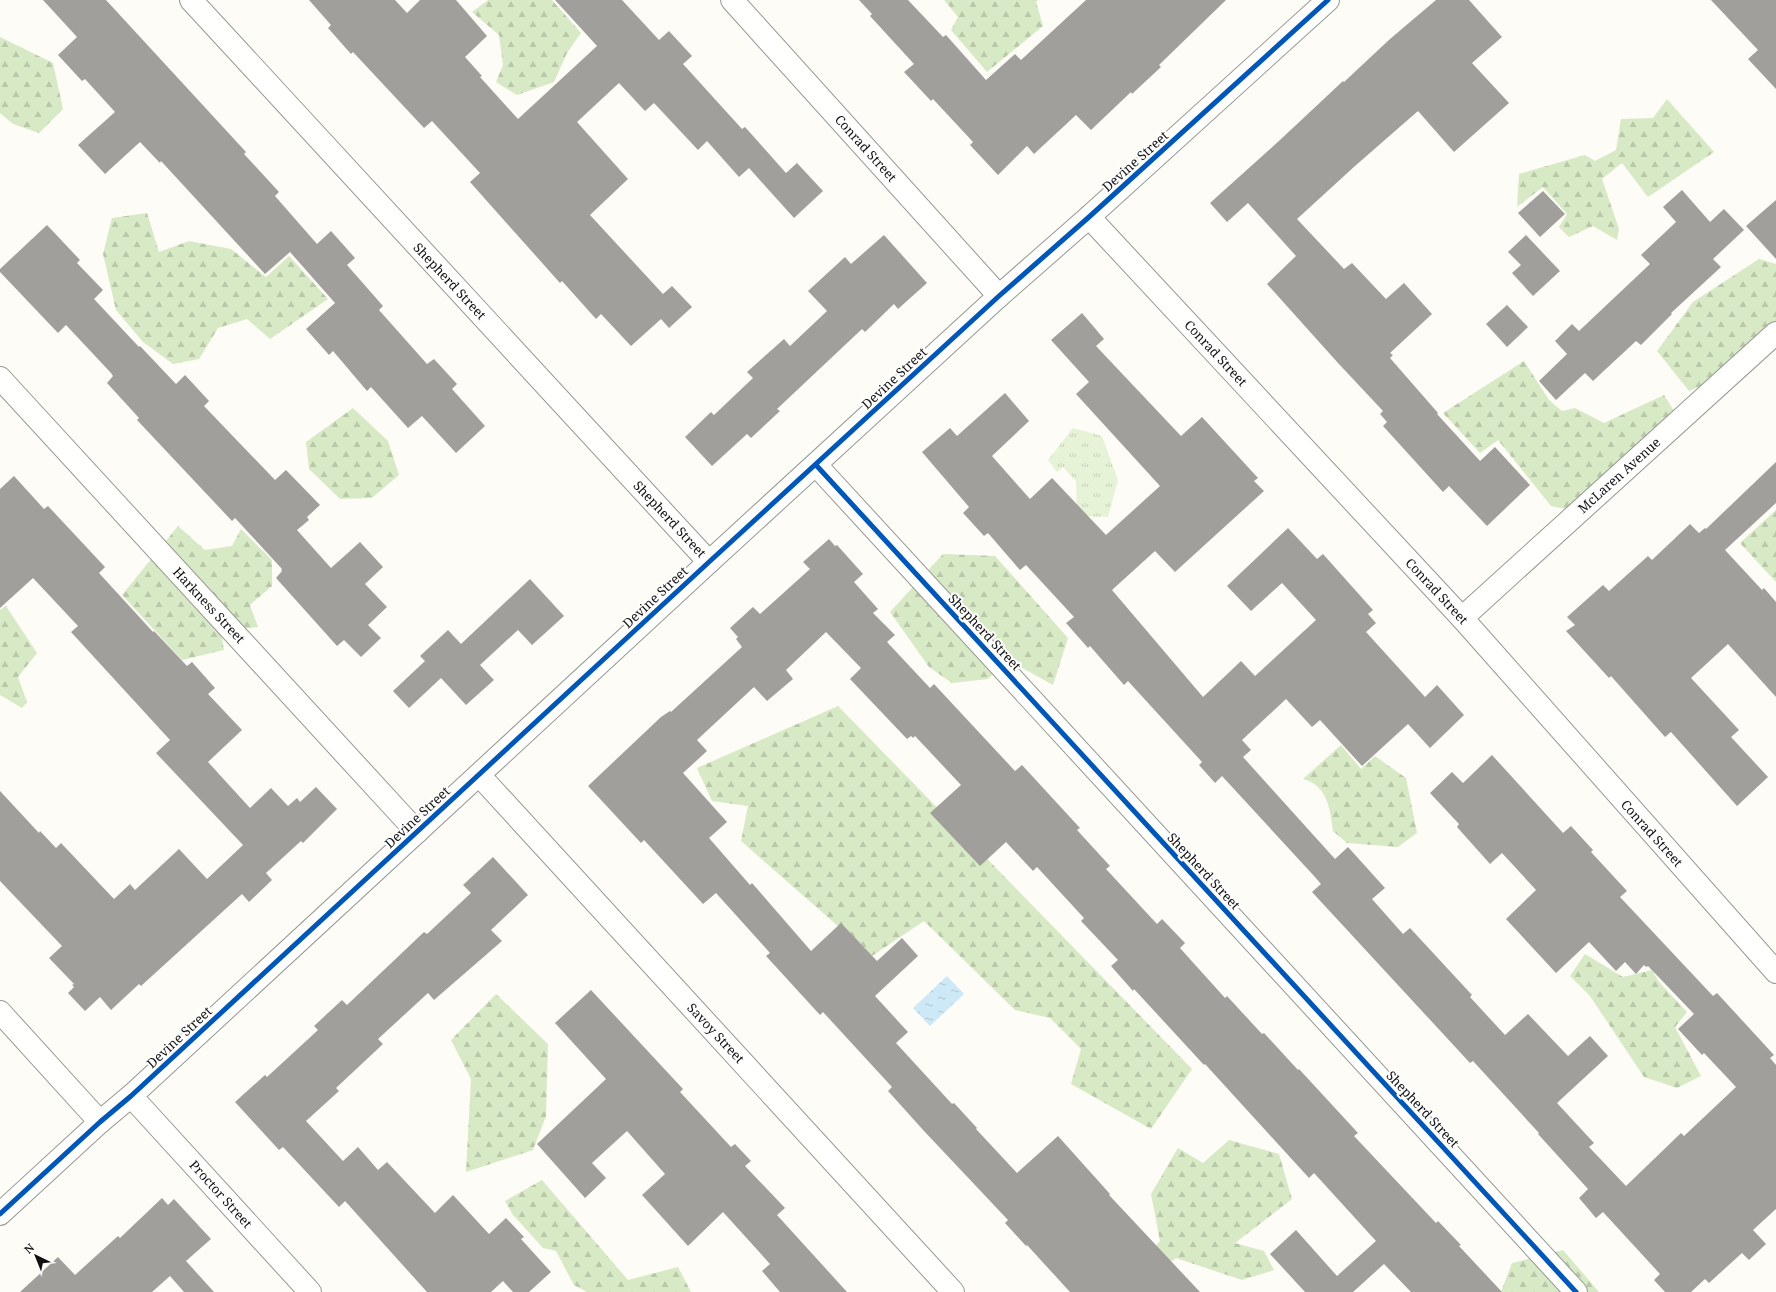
<svg xmlns="http://www.w3.org/2000/svg" width="1776" height="1292" viewBox="0 0 1776 1292" font-family="'Noto Serif',serif">
<defs>
<pattern id="grass-tufts" width="24" height="20" patternUnits="userSpaceOnUse"><rect width="24" height="20" fill="#e7f3d7"/><path d="M3 7l-1-3M5 7V3M7 7l1-3M15 17l-1-3M17 17v-4M19 17l1-3" fill="none" stroke="#c5cfb8"/></pattern>
<pattern id="forest-firs" width="22" height="20" patternUnits="userSpaceOnUse"><rect width="22" height="20" fill="#d8eac5"/><path d="M5 1l3.5 6h-7zM16 11l3.5 6h-7z" fill="#b8c8a8"/></pattern>
<pattern id="water-ripples" width="26" height="14" patternUnits="userSpaceOnUse"><rect width="26" height="14" fill="#cde8f7"/><path d="M2 4q2-2 4 0t4 0M15 11q2-2 4 0t4 0" fill="none" stroke="#afc6d3"/></pattern>
</defs>
<rect width="100%" height="100%" fill="#fdfcf7"/>
<!-- grass -->
<path fill="url(#grass-tufts)" d="M1073 428 1102 436 1118 480 1108 517 1077 516 1076 481 1063 467 1057 472 1048 460Z"/>
<!-- forest -->
<g fill="url(#forest-firs)">
<path d="M488 0H552L581 33 567 53 554 82 517 95 496 82 503 65 499 35 472 12Z"/>
<path d="M944 0H1038L1036 2 1043 26 987 72 951 30 958 17Z"/>
<path d="M0 37 53 63 63 109 39 133 13 124 0 113Z"/>
<path d="M1667 99 1714 152 1648 197 1622 163 1602 179 1619 229 1617 240 1593 226 1569 237 1559 227 1567 214 1543 187 1517 207 1519 174 1585 155 1595 161 1616 150 1621 119 1653 118Z"/>
<path d="M147 213 159 252 189 241 231 249 266 277 289 256 328 299 270 339 247 319 218 328 199 359 173 364 143 342 116 310 103 254 112 218Z"/>
<path d="M1759 259 1776 264V326L1706 384 1689 391 1657 351 1693 302Z"/>
<path d="M1524 361 1549 400 1562 411 1575 408 1604 423 1664 395 1678 417 1570 510 1551 506 1498 440 1480 453 1443 413Z"/>
<path d="M353 408 388 441 399 475 372 498 340 499 309 469 306 442Z"/>
<path d="M1776 510V582L1740 543Z"/>
<path d="M178 526 205 550 232 546 241 529 272 560V586L250 605 258 627 221 632 224 650 182 660 122 595Z"/>
<path d="M943 554 995 556 1068 638 1053 685 1008 660 988 679 952 683 929 667 890 612Z"/>
<path d="M6 606 37 653 18 677 27 702 22 708 0 695V610Z"/>
<path d="M838 706 1192 1069 1151 1129 1071 1084 1081 1049 1050 1018 1015 1010 924 921 872 956 741 841 748 806 712 801 697 768Z"/>
<path d="M1341 745 1361 769 1375 756 1406 778 1417 833 1398 847 1347 843 1333 831C1330 809 1328 786 1303 779Z"/>
<path d="M1585 954 1623 977 1652 970 1659 982 1687 1012 1675 1027 1701 1076 1677 1088 1644 1077 1590 996 1570 976Z"/>
<path d="M496 994 548 1044 546 1116 533 1150 466 1172 471 1079 451 1040Z"/>
<path d="M1229 1140 1279 1154 1292 1199 1235 1243 1264 1251 1274 1270 1242 1280 1176 1258 1162 1268 1151 1252 1160 1241 1151 1194 1178 1148 1203 1163Z"/>
<path d="M542 1180 628 1280 678 1267 691 1292H587L574 1285 556 1251 543 1248 513 1215 505 1201Z"/>
<path d="M1563 1250 1599 1292H1501L1512 1263Z"/>
</g>
<!-- water -->
<path fill="url(#water-ripples)" d="M947 976 964 994 930 1026 913 1008Z"/>
<!-- building -->
<g fill="#a19f9c">
<path d="M43 0H106L246 152 244 154 279 192 275 196 317 244 331 231 355 258 347 265 383 306 379 310 427 364 434 359 457 384 452 389 485 426 456 453 422 416 408 428 371 387 367 391 333 351 329 355 306 329 335 303 290 252 265 274 161 161 160 163 140 142 105 174 78 145 115 112 85 79 82 81 58 55 77 37Z"/>
<path d="M309 0H395L407 13 420 0H456L487 36 465 57 482 76 480 77 518 119 597 46 555 0H622L659 40 669 31 692 56 683 64 742 129 745 127 786 173 797 163 823 191 794 218 749 168 739 177 707 141 698 150 654 103 645 111 619 83 577 122 628 179 590 215 663 294 672 286 692 307 669 328 661 319 631 346 601 314 596 319 562 281 560 283 470 182 480 173 432 121 424 128 353 52 351 54 328 28 331 25Z"/>
<path d="M859 0H908L943 37 946 35 986 80 1015 54 1021 60 1086 0H1226L1159 65 1161 67 1132 94 1131 92 1091 130 1076 115 1034 154 1027 146 998 175 970 145 973 142 933 99 931 101 904 72 914 64 870 16 872 14Z"/>
<path d="M1436 0H1469L1502 37 1472 63 1509 103 1454 152 1418 111 1355 166 1297 219 1344 269 1352 263 1386 299 1404 283 1432 314 1390 353 1393 355 1390 358 1438 413 1437 414 1480 461 1495 447 1530 485 1487 526 1449 486 1443 492 1383 426 1387 422 1380 414 1383 411 1338 363 1267 284 1296 256 1248 203 1227 222 1210 203 1280 140 1343 81 1344 82 1390 39Z"/>
<path d="M1711 0H1776V89L1748 59 1758 50Z"/>
<path d="M1682 190 1710 222 1724 209 1744 230 1713 259 1721 267 1671 313 1672 314 1641 345 1636 341 1593 381 1585 373 1556 400 1539 381 1567 354 1555 341 1572 324 1579 331 1650 264 1641 255 1676 222 1663 207Z"/>
<path d="M1543 191 1565 214 1540 237 1518 213Z"/>
<path d="M1776 200V259L1746 226Z"/>
<path d="M47 225 80 260 77 263 103 290 94 299 139 347 140 346 176 384 185 375 209 401 204 406 275 480 286 470 320 505 307 517 309 520 297 530 331 568 360 542 383 567 365 584 387 607 368 625 381 638 361 657 344 640 337 646 276 578 282 571 281 570 282 569 235 518 232 521 137 420 139 418 107 383 113 376 111 373 66 325 58 333 0 272V269Z"/>
<path d="M884 235 927 283 898 309 894 304 865 332 862 329 777 409 780 411 751 438 747 434 712 466 685 437 711 412 714 415 753 378 747 372 784 339 790 346 827 311 808 291 845 257 851 264Z"/>
<path d="M1526 235 1560 271 1533 296 1512 273 1521 265 1508 252Z"/>
<path d="M1507 305 1528 327 1507 347 1486 324Z"/>
<path d="M1082 313 1104 339 1096 346 1181 436 1202 417 1258 478 1254 481 1264 491 1175 572 1155 551 1112 590 1203 697 1241 661 1255 676 1316 620 1282 583 1251 611 1227 586 1288 528 1317 559 1323 554 1373 610 1368 614 1376 623 1366 632 1425 697 1437 685 1464 715 1430 748 1408 724 1362 766 1320 720 1312 727 1286 699 1242 740 1251 750 1243 757 1335 859 1348 847 1385 888 1372 899 1403 934 1410 928 1472 995 1470 997 1505 1035 1528 1014 1568 1056 1590 1036 1608 1056 1557 1103 1594 1143 1589 1147 1626 1186 1681 1133 1684 1136 1736 1087 1704 1053 1702 1055 1678 1029 1694 1014 1648 966 1646 967 1644 965 1636 974 1625 962 1616 971 1589 942 1556 973 1506 919 1536 890 1502 853 1490 864 1457 827 1459 824 1430 793 1452 772 1463 783 1492 755 1563 833 1571 826 1593 850 1591 852 1627 891 1620 897 1713 996 1717 993 1774 1055 1770 1058 1776 1065V1209L1753 1230 1766 1244 1749 1260 1742 1253 1709 1283 1705 1279 1691 1292H1665L1654 1280 1660 1274 1603 1212 1596 1218 1579 1198 1588 1189 1538 1134 1539 1133 1473 1061 1470 1063 1312 892 1321 884 1315 877 1222 776 1215 783 1199 765 1202 762 1128 681 1124 685 1090 646 1088 648 1066 623 1074 617 1026 565 1020 570 988 533 984 536 963 513 969 507 922 452 950 428 957 436 1005 393 1029 421 992 456 1030 499 1052 478 1106 535 1160 486 1076 394 1089 382 1051 340Z"/>
<path d="M1776 462V503L1725 550 1762 590 1764 588 1776 602V697L1728 644 1691 678 1739 730 1731 737 1768 777 1737 806 1671 732 1665 737 1611 676 1609 678 1566 631 1575 625 1567 617 1603 585 1609 591 1648 556 1652 560 1690 524 1699 533 1705 528 1706 529Z"/>
<path d="M14 476 44 509 48 506 105 567 99 573 153 632 154 631 187 666 192 662 215 688 208 694 242 730 208 762 250 808 271 788 288 806 297 798 300 802 316 787 337 809 303 843 301 841 266 873 272 880 249 902 242 894 141 986 139 984 111 1010 100 997 85 1011 68 993 74 987 72 985 74 984 49 958 62 946 0 881V791L39 833 40 831 56 848 61 843 114 899 130 884 135 890 179 849 207 879 243 845 156 753 170 740 71 632 78 626 33 578 0 608V489Z"/>
<path d="M829 539 835 546 837 545 863 574 854 582 878 609 873 613 895 635 887 642 930 688 934 684 1015 771 1022 765 1080 828 1077 830 1110 866 1106 869 1157 924 1162 919 1185 943 1180 948 1225 998 1227 996 1262 1034 1264 1033 1298 1070 1299 1069 1358 1133 1354 1136 1436 1223 1438 1221 1461 1245 1459 1246 1502 1292H1411L1384 1264 1353 1292H1305L1270 1254 1296 1230 1337 1276 1376 1241 1314 1173 1309 1178 1205 1064 1204 1065 1134 989 1133 991 1111 966 1118 960 1081 921 1084 918 1037 867 1033 871 1006 842 980 866 930 813 961 785 915 736 913 738 911 736 907 739 850 679 861 668 826 632 786 670 793 679 767 701 754 687 697 740 707 751 683 773 727 822 709 838 750 885 752 883 811 951 841 923 877 961 902 938 918 956 875 996 908 1032 896 1043 952 1104 954 1103 977 1128 976 1129 1017 1173 1058 1136 1110 1194 1109 1195 1200 1292H1070L1027 1245 1026 1246 1005 1223 1008 1220 924 1131 888 1091 892 1087 823 1012 820 1015 766 956 770 953 716 893 703 904 644 840 641 843 588 786 661 717 670 711 671 712 742 647 736 639 738 637 730 628 753 607 760 614 810 569 803 562Z"/>
<path d="M530 579 564 616 532 645 518 630 480 665 494 680 466 705 441 678 409 708 393 691 425 661 420 656 448 630 461 644Z"/>
<path d="M493 857 528 895 491 930 502 941 434 1000 428 993 378 1039 383 1044 336 1088 339 1091 306 1121 343 1161 358 1147 378 1170 387 1162 435 1213 453 1195 489 1234 506 1218 524 1237 521 1239 551 1272 529 1292H513L503 1281 491 1292H427L345 1201 339 1207 283 1147 279 1150 235 1102 265 1075 267 1077 318 1030 314 1026 342 1000 347 1005 424 932 427 934 471 893 463 885Z"/>
<path d="M591 990 683 1089 680 1092 731 1147 735 1144 751 1161 745 1166 785 1208 777 1215 847 1292H780L762 1271 770 1264 723 1212 688 1246 642 1195 665 1174 627 1131 592 1163 606 1178 585 1198 537 1144 606 1079 555 1023Z"/>
<path d="M162 1198 168 1205 174 1199 211 1239 186 1261 214 1292H184L170 1276 152 1292H20L58 1257 75 1275 118 1236 120 1238Z"/>
</g>
<g fill="none" stroke-linecap="round" stroke-linejoin="round">
<!-- street casing -->
<g stroke="#979795" stroke-width="24">
<g id="street">
<path d="M191 0 709 562"/>
<path d="M732 0 999 296"/>
<path d="M1089 217 1462 618 1776 972"/>
<path d="M0 378 417 832"/>
<path d="M816 465 1576 1292"/>
<path d="M1462 618 1776 333"/>
<path d="M479 775 953 1292"/>
<path d="M0 1012 100 1122"/>
<path d="M131 1096 310 1292"/>
<path d="M0 1214 100 1122 131 1096 709 562 999 296 1089 217 1328 0"/>
</g>
</g>
<!-- street -->
<use href="#street" stroke="#fffffe" stroke-width="22"/>
<!-- cycleway casing -->
<g stroke="#fff" stroke-width="8">
<g id="cycleway">
<path d="M816 465 1576 1292"/>
<path d="M0 1214 100 1122 131 1096 709 562 999 296 1089 217 1328 0"/>
</g>
</g>
<!-- cycleway -->
<use href="#cycleway" stroke="#0057b8" stroke-width="5"/>
</g>
<g text-anchor="middle" dominant-baseline="central" stroke-width="4" stroke-linejoin="round" paint-order="stroke">
<!-- street labels -->
<g font-size="13" fill="#111" stroke="#fff">
<text transform="translate(866 148) rotate(48)">Conrad Street</text>
<text transform="translate(1135 161) rotate(-42)">Devine Street</text>
<text transform="translate(450 281) rotate(47)">Shepherd Street</text>
<text transform="translate(1216 353) rotate(47)">Conrad Street</text>
<text transform="translate(894 378) rotate(-43)">Devine Street</text>
<text transform="translate(1619 475) rotate(-42)">McLaren Avenue</text>
<text transform="translate(670 519) rotate(47)">Shepherd Street</text>
<text transform="translate(1437 591) rotate(47)">Conrad Street</text>
<text transform="translate(655 597) rotate(-43)">Devine Street</text>
<text transform="translate(209 605) rotate(47)">Harkness Street</text>
<text transform="translate(985 632) rotate(47)">Shepherd Street</text>
<text transform="translate(417 817) rotate(-43)">Devine Street</text>
<text transform="translate(1652 833) rotate(48)">Conrad Street</text>
<text transform="translate(1204 871) rotate(47)">Shepherd Street</text>
<text transform="translate(716 1033) rotate(47)">Savoy Street</text>
<text transform="translate(179 1037) rotate(-43)">Devine Street</text>
<text transform="translate(1423 1109) rotate(47)">Shepherd Street</text>
<text transform="translate(221 1194) rotate(48)">Proctor Street</text>
</g>
</g>
<!-- north arrow -->
<g transform="translate(36 1256) rotate(317)" stroke="#ffffff" stroke-width="3" paint-order="stroke">
<path d="M0-3L7 15L0 10L-7 15Z" fill="#111111"/>
<text y="-6" font-size="11" font-weight="bold" text-anchor="middle" fill="#111111">N</text>
</g>
</svg>
